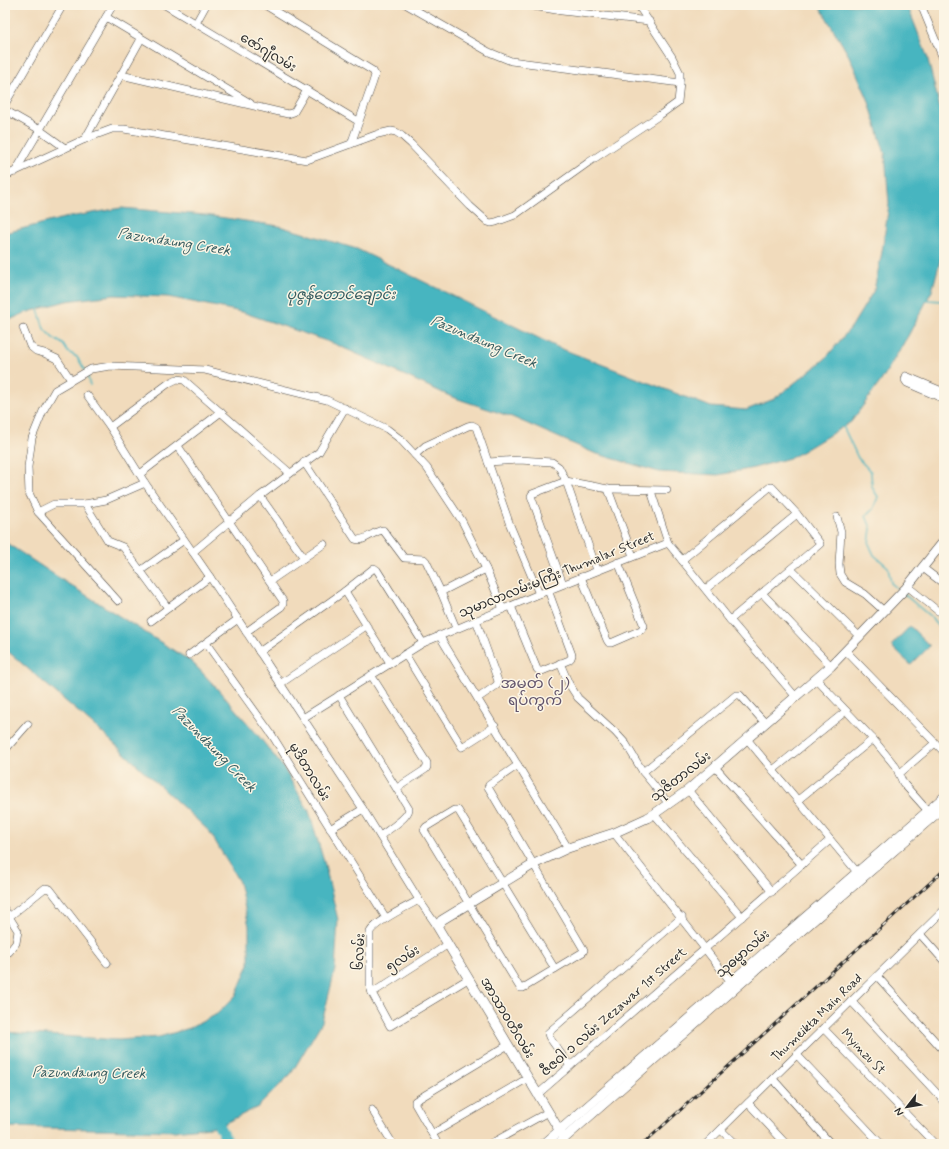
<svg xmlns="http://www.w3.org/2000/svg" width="949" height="1149" viewBox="0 0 949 1149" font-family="Mynerve,'Noto Sans Myanmar',sans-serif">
<rect width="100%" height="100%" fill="#fcf5e5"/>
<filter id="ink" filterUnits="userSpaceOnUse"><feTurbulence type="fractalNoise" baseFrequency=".025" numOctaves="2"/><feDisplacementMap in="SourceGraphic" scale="8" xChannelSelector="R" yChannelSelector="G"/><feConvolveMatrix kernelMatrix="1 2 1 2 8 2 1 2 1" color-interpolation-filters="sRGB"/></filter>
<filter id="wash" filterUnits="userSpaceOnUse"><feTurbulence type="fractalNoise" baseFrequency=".012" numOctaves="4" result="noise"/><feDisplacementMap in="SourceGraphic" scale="16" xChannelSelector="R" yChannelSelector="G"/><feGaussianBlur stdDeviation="0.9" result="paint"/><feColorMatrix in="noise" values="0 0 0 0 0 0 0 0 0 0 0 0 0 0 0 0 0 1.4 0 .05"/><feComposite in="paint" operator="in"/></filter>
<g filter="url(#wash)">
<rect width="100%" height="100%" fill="#f1dbbc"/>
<!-- water -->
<g fill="#47b5c0" stroke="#397076">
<path d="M819 5H907L908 7 927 56 944 124V246L932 291 908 336 881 381 851 422 793 457 754 468 718 475 659 472 594 453 512 417 452 397 335 344 242 312 168 297 114 295 66 301 25 313 5 322V233L64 218 121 208 205 215 279 226 357 249 557 347 711 407 746 410 774 399 825 359 852 326 874 290 882 252 889 204 885 154 868 99 849 56Z"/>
<path d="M5 542 67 583 192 662 214 685 257 734 283 767 309 811 325 865 338 920 335 970 322 1022 291 1074 258 1107 219 1126 175 1131 5 1127V1032L119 1040 159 1037 190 1028 217 1014 236 995 249 964V926L239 882 210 832 98 729 5 649Z"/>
<path d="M910 626 930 646 911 665 891 646Z"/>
</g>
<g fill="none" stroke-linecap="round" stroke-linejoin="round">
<!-- stream -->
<g stroke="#47b5c0" stroke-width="1.5">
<path d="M926 300 944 301"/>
<path d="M38 309 44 329 53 338 63 344 68 352 77 357 85 370"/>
<path d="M87 375 90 385"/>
<path d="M843 426 858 458 871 472 872 487 878 497 873 509 866 516 871 528 869 544 874 555 888 567 891 583 899 590"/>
<path d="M904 594 932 618 944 635"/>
</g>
<!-- river -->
<path stroke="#47b5c0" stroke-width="10" d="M214 1114 219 1126 229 1144"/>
</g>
</g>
<g filter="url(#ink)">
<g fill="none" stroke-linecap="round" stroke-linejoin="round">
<!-- minor casing -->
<g stroke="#494541" stroke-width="8">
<g id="minor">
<path d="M165 5 358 121"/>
<path d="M265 5 373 71 375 75 373 82 351 144"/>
<path d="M407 5 489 52 511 61 680 83"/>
<path d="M527 5 562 11 649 21"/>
<path d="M921 5 944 61"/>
<path d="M106 17 250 103"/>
<path d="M196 23 206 5"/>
<path d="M121 75 288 114 294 112 307 90"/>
<path d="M5 104 63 5"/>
<path d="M5 110 40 130 65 148"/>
<path d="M85 139 141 39"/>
<path d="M15 172 113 5"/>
<path d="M5 176 85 139 112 129H124L307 160 378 134 391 131 396 132 402 136 411 144 470 206 488 222 491 223 496 222 515 215 589 162 660 115 678 102 680 83V73L672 57 638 5"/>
<path d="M23 328 30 346 36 351 44 353 57 359 71 380"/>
<path d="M944 392 906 376 905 380 907 383 944 399"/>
<path d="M87 395 110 427 145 483 210 577 363 809 419 900 437 926"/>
<path d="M110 427 169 383 177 379 184 380 290 473"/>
<path d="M178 446 283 601V604L281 607 246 632"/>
<path d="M415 455 425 446 468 426 472 425 476 427 510 525 539 594"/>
<path d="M304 462 355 539C364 543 373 531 383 530L404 558 424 559 426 561 441 592 456 628"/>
<path d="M488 462 519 460 552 462 559 467 566 481 597 570"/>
<path d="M140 474 221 412"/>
<path d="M566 481 608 489 667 490"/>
<path d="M608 489 633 556"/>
<path d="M651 491 668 543"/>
<path d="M260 496 304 558"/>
<path d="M85 504 108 541 123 547 168 608"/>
<path d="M38 512 54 504H85L106 500 145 483"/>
<path d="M837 517 841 532 839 564 840 574 845 582 865 594 884 611"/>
<path d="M193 552 260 496 319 452 345 408"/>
<path d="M682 560 770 487H772L797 514 819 542 820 544 730 620"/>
<path d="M923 568 944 584"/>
<path d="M791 569 860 637"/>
<path d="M140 571 184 540"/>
<path d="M581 577 607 640 609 643H611L641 630 644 626 618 562"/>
<path d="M270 581 324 544"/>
<path d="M563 584 531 496 532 494 566 481"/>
<path d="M907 586 938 611"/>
<path d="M706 589 797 514"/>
<path d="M345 591 390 663"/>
<path d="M441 592 486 569"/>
<path d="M762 593 831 666"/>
<path d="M118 601 38 512 29 493 28 467 32 438 43 411 55 390 91 369 111 366 205 370 327 400 387 429 400 439 427 468 462 521 486 569 503 609"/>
<path d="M511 606 537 669 539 671H542L569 660 571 658 572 655 548 590"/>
<path d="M476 620 498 681 497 685 478 698"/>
<path d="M151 621 210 577"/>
<path d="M439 635 568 848"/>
<path d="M206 643 272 735 386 918"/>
<path d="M846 651 944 752"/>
<path d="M259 652 345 591 374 568 377 570 423 643"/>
<path d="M405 654 462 747 495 726"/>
<path d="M189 655 238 619"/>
<path d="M560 663 569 684 578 698 615 732 626 744 643 772 669 804"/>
<path d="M371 675 427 763V767L426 769 397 788"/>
<path d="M816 679 873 739 896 767 903 783 928 811"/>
<path d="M280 684 366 626"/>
<path d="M339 695 409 809C408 818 388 830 380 836"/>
<path d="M303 718 423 643 539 594 668 543 730 620 796 697"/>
<path d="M747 739 857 872"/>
<path d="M5 750 28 724"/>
<path d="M518 765 489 785 488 787 584 950 583 952 523 988H520L424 830 426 827 454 810H458L555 969"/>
<path d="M715 767 802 865"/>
<path d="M773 770 846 711"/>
<path d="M643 772 736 695H740L765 723"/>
<path d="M899 774 935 743"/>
<path d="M688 790 772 892"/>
<path d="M798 800 873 739"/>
<path d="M654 814 742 917"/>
<path d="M330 829 363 809"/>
<path d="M614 833 731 982"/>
<path d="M419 900C408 906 375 922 370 932V987L372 993 390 1026 468 979"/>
<path d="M5 910 18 931 16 943 9 952 5 953"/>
<path d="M9 917 45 888 50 889 107 963"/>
<path d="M920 934 944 961"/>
<path d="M877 976 944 1051"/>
<path d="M372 993 447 945"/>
<path d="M851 1001 944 1101"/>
<path d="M823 1028 935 1144"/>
<path d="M797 1055 881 1144"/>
<path d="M570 1066 549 1037 548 1034 549 1032 682 917"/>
<path d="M773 1079 831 1144"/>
<path d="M538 1094 830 840"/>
<path d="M748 1103 786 1144"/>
<path d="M372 1110 393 1144"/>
<path d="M721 1130 735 1144"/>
<path d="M432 1134 528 1078"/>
<path d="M438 1144 415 1104V1101L508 1045"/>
<path d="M490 1144 548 1112"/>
<path d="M706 1144 944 910"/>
</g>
</g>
<!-- major casing -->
<g stroke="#494541" stroke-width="10">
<g id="major">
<path d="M5 6 6 5"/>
<path d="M564 1138 437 926 442 920 534 864 568 848 614 833 647 818 654 814 688 790 831 666 906 588 944 541"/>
<path d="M544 1144 944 797"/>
<path d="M558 1144 717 1004 944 807"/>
</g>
</g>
<!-- minor -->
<use href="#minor" stroke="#fff" stroke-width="7"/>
<!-- major -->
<use href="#major" stroke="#fff" stroke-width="9"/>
<!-- rail casing -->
<g stroke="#2b2b2b" stroke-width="3">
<path id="rail" d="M643 1144 944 870"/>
</g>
<!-- rail -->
<use href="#rail" stroke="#fcf5e5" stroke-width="1.5" stroke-dasharray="4.5" stroke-linecap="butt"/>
</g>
</g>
<g text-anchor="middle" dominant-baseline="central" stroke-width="3" stroke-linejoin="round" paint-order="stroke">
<!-- street labels -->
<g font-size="13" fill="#2b2b2b" stroke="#fcf5e5">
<text transform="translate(268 53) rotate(31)">ဇော်ဂျီလမ်း</text>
<text transform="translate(557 575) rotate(-22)">သုမာလာလမ်းမကြီး Thumalar Street</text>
<text transform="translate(309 772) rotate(58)">မုဒိတာလမ်း</text>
<text transform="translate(681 777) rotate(-38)">သုဇိတာလမ်း</text>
<text transform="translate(360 952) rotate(-87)">၆လမ်း</text>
<text transform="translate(743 954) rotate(-41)">သုဓမ္မာလမ်း</text>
<text transform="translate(403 959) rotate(-32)">၅လမ်း</text>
<text transform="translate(614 1012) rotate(-41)">ဇီဇဝါ ၁ လမ်း Zezawar 1st Street</text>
<text transform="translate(507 1018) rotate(59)">အာသာဝတီလမ်း</text>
<text transform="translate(817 1018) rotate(-44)">Thumeikta Main Road</text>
<text transform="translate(863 1052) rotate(46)">Myinzu St</text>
</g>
<!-- water labels -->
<g font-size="14" font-style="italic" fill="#355b5f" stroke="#fcf5e5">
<text transform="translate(174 242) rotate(9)">Pazundaung Creek</text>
<text x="341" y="295">ပုဇွန်တောင်ချောင်း</text>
<text transform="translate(484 342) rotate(23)">Pazundaung Creek</text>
<text transform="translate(214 749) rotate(46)">Pazundaung Creek</text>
<text transform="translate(89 1073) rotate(1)">Pazundaung Creek</text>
</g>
<!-- quarter labels -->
<g font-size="15" fill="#62546c" stroke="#fcf5e5">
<text x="535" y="684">အမှတ် (၂)<tspan x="535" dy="17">ရပ်ကွက်</tspan></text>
</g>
</g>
<!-- margin -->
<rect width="949" height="1149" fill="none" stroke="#fcf5e5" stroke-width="20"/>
<!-- north arrow -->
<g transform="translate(907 1107) rotate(239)" stroke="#fcf5e5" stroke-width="3" paint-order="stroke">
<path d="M0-3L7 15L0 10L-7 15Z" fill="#2b2b2b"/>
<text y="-6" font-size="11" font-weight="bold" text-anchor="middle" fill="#2b2b2b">N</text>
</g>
</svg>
